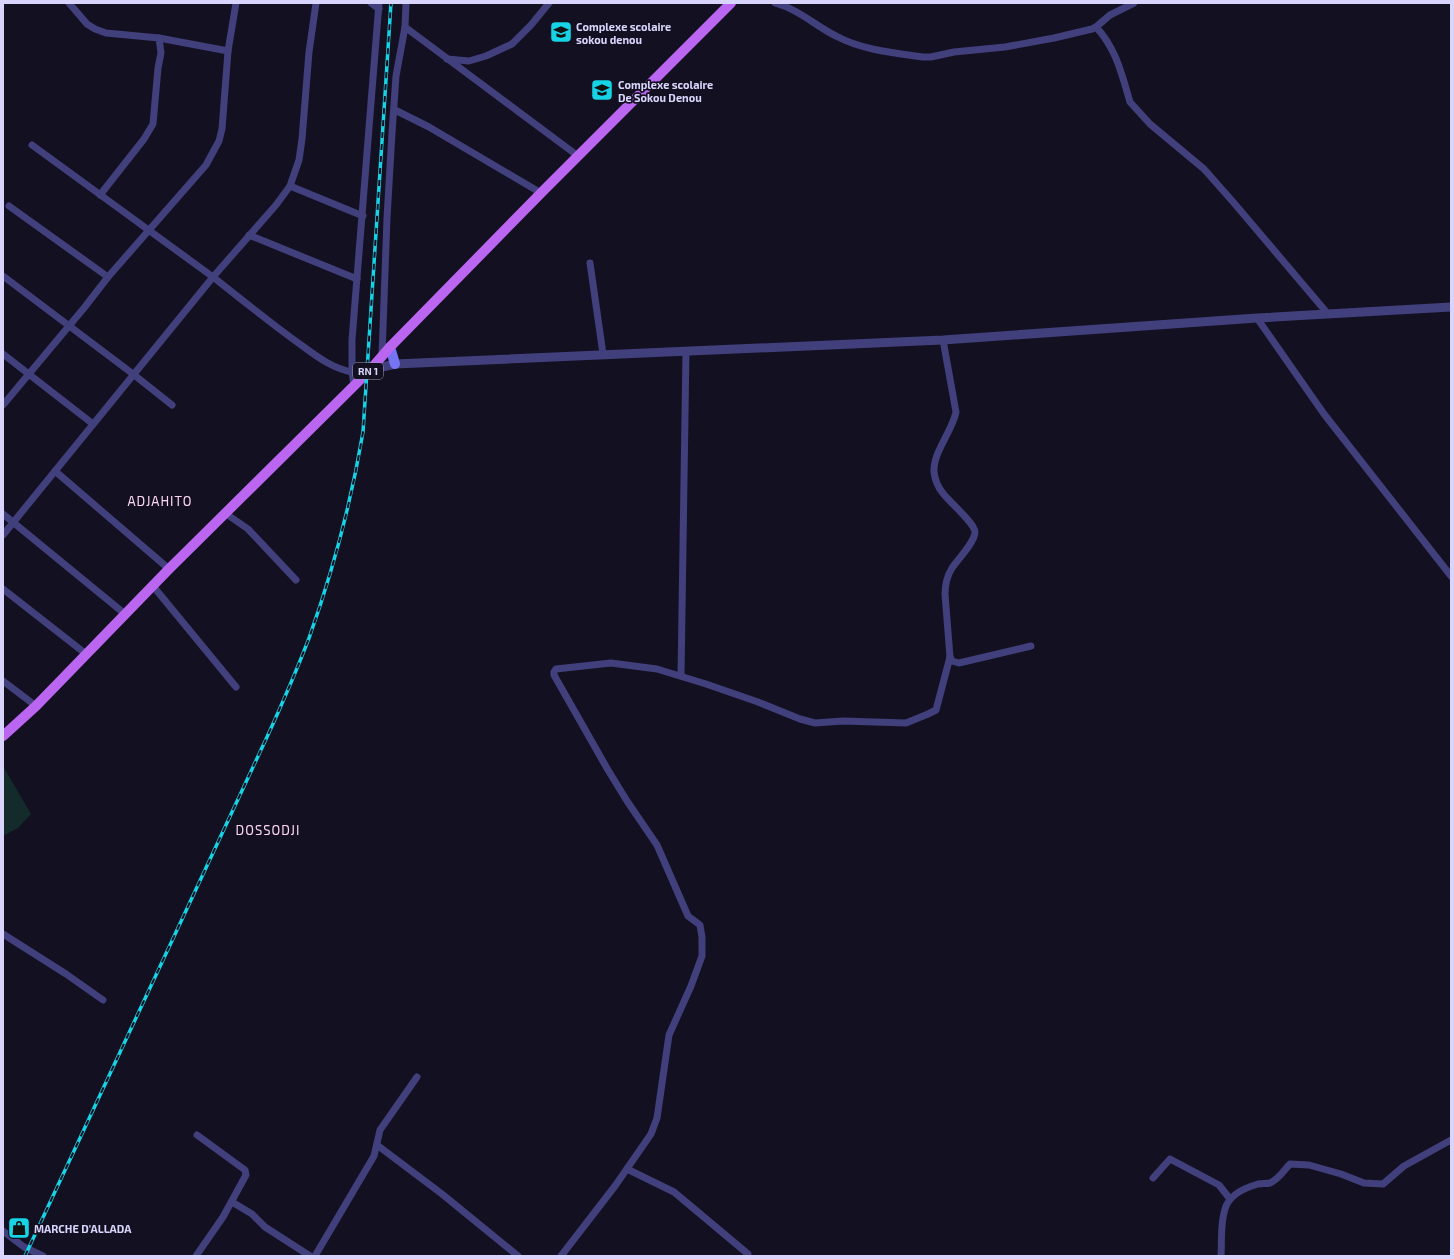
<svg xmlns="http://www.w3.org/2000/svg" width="1454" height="1259" viewBox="0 0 1454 1259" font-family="'Exo 2',sans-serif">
<rect width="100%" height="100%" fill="#131021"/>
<!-- green -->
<path fill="#132b2a" d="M3 766 31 814 18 828 3 836Z"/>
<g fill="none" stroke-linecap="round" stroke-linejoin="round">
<!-- minor -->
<g stroke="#413f7c" stroke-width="7">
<path d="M69 3 87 24 95 29 106 33 159 38 228 51"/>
<path d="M371 3 379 9"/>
<path d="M775 3C800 10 814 25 836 36 862 50 894 53 923 57H931L954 52 1005 47 1054 38 1092 29 1096 27 1110 15 1134 3"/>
<path d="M405 27 578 156"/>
<path d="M1096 27C1116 48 1122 75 1130 102L1150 124 1204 169 1234 203 1328 314"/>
<path d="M447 59 469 61 486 56 512 44 531 25 549 3"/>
<path d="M395 110 429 127 541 193"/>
<path d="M32 145C92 189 153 233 213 277 241 299 268 321 297 342 314 354 330 368 352 372"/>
<path d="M290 186 363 216"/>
<path d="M100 195 144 139 153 124 158 68 161 53 159 38"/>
<path d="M9 206 108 277"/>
<path d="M249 235 357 279"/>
<path d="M590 263 603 354"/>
<path d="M3 276 133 374 172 405"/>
<path d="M1257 318 1324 414 1451 576"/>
<path d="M943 340 956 412C952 432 933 452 934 472 935 479 938 487 942 492 948 501 974 522 975 532 975 542 958 559 952 568 947 576 945 585 945 594L950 657 952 661 959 663 1031 646"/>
<path d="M3 354 93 424"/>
<path d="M382 355 387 218 392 133 396 76 405 27 406 3"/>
<path d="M354 385 352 372V340L379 3"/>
<path d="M3 405 84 308 108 277 206 165 219 141 222 129 228 51 236 3"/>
<path d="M55 471 169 569"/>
<path d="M225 513 248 529 296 580"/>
<path d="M3 514 125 614"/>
<path d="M3 535 213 277 276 205 290 186 299 160 302 139 309 52 316 3"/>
<path d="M153 586 236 687"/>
<path d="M3 589 86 654"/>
<path d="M681 676 686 351"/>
<path d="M3 681 36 706"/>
<path d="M3 934 66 974 103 1000"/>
<path d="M377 1145 442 1194 518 1256"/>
<path d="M627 1169 674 1192 748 1254 747 1256"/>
<path d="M1153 1178 1170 1159 1219 1185 1230 1199"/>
<path d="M232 1202 252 1214 265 1227 310 1256"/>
<path d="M3 1231 24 1247 43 1256"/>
<path d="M196 1256 223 1217 246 1175 245 1170 197 1135"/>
<path d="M315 1256 374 1156 380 1130 417 1077"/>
<path d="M561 1256 615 1186 651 1134 657 1118 669 1035 691 986 702 956V937L700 925 688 916 657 845 627 801 608 770 554 675V672L556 669 611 663 657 669 706 684 758 702 800 719 815 723 843 721 906 723 928 714 936 710 950 657"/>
<path d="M1221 1256C1222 1241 1220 1224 1225 1209 1229 1195 1244 1188 1258 1184 1262 1183 1266 1184 1270 1183 1279 1179 1284 1170 1290 1164L1309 1165 1341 1174 1364 1183 1383 1184 1404 1166 1451 1140"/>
</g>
<!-- tertiary -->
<path stroke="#413f7c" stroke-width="9" d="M370 370 395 364 943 340 1257 318 1451 307"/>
<!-- secondary -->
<path stroke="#7674f2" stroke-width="10" d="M390 347 395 364"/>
<!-- primary -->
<path stroke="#bb66f0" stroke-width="10" d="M3 736 36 706 169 569 370 370 390 347 545 189 731 3"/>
<!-- rail casing -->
<g stroke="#16d3e5" stroke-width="3.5">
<path id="rail" d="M25 1256 267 737C282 704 296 672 309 638 333 571 351 503 363 432L391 3"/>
</g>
<!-- rail -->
<use href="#rail" stroke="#131021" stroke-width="2" stroke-dasharray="6" stroke-linecap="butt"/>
</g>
<!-- icons -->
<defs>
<g id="school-square" transform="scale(1.15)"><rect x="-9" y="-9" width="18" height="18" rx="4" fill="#16d3e5" stroke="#131021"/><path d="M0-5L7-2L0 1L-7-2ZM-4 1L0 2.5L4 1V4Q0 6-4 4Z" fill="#111"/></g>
<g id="shop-square" transform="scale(1.15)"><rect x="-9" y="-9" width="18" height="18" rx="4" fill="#16d3e5" stroke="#131021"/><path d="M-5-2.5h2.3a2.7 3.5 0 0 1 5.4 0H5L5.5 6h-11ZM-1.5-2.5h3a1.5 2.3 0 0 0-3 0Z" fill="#111"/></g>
</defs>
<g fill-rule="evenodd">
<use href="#school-square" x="561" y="32"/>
<use href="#school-square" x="602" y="90"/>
<use href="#shop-square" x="19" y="1228"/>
</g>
<g text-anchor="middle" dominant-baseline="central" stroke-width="3.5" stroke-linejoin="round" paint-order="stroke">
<!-- shield labels -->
<rect fill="#131021" stroke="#9d99ba" stroke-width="1" x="353" y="363" width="30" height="16" rx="3"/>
<g font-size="10" font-weight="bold" fill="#d8d4fb">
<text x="368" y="371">RN 1</text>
</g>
<!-- poi labels -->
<g font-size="11" font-weight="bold" fill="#d8d4fb" stroke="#131021" text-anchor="start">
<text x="576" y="26">Complexe scolaire<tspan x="576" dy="13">sokou denou</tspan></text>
<text x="618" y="84">Complexe scolaire<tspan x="618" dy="13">De Sokou Denou</tspan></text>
<text x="34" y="1228">MARCHE D'ALLADA</text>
</g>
<!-- quarter labels -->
<g font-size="13" letter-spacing="1" fill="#fbd6ee" stroke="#131021">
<text x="160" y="501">ADJAHITO</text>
<text x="268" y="830">DOSSODJI</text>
</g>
</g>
<!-- border -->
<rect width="1454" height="1259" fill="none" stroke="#d8d4fb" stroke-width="8"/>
</svg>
